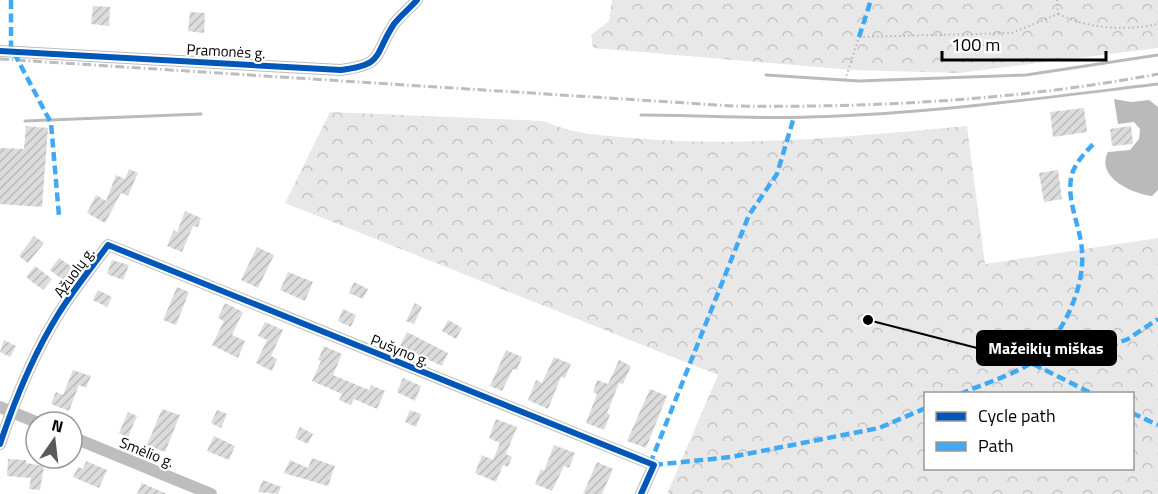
<svg xmlns="http://www.w3.org/2000/svg" width="1158" height="494" viewBox="0 0 1158 494" font-family="'Titillium Web',sans-serif">
<defs>
<pattern id="forest-crowns" width="20" height="18" patternUnits="userSpaceOnUse" patternTransform="scale(1.5)"><rect width="20" height="18" fill="#e8e8e8"/><path d="M2 6a3 3 0 1 1 6 0M12 15a3 3 0 1 1 6 0" fill="none" stroke="#c5c5c5"/></pattern>
<pattern id="building-hatch" width="6" height="6" patternUnits="userSpaceOnUse" patternTransform="scale(1.5)"><rect width="6" height="6" fill="#dcdcdc"/><path d="M-1 1l2-2M0 6l6-6M5 7l2-2" fill="none" stroke="#bbb"/></pattern>
</defs>
<rect width="100%" height="100%" fill="#fff"/>
<!-- forest -->
<g fill="url(#forest-crowns)" fill-rule="evenodd">
<path d="M612 0H1158V48L959 73 852 70 593 48 591 35 609 21Z"/>
<path d="M330 112 544 121C576 135 599 135 633 138 744 148 856 136 967 126L985 264 1158 238V494H667L718 375 285 203ZM926 394H1132V468H926Z"/>
</g>
<!-- water -->
<path fill="#bababa" d="M1114 99 1131 102 1149 100 1158 107V190L1152 196C1133 194 1095 177 1108 152L1130 150 1139 139 1140 129 1134 122 1118 124Z"/>
<g fill="none" stroke-linecap="round" stroke-linejoin="round">
<!-- stream -->
<g stroke="#bababa" stroke-width="3">
<path d="M766 75 859 81 1026 75 1158 55"/>
<path d="M641 115C697 115 753 119 809 117 926 114 1042 98 1158 84"/>
<path d="M25 121 201 114"/>
</g>
</g>
<!-- building -->
<g fill="url(#building-hatch)">
<path d="M93 6 110 7 109 26 91 24Z"/>
<path d="M190 12 205 13 204 33 188 31Z"/>
<path d="M1084 108 1087 132 1053 137 1050 112Z"/>
<path d="M26 126 48 128 42 207 0 204V148L24 149Z"/>
<path d="M1131 126 1133 144 1112 146 1110 129Z"/>
<path d="M129 169 138 173 128 196 121 193 105 223 87 213 96 195 106 201 116 175 125 179Z"/>
<path d="M1058 170 1062 199 1044 202 1039 173Z"/>
<path d="M185 211 201 218 198 227 193 226 182 252 167 246 174 230 177 232Z"/>
<path d="M34 236 44 243 28 263 19 256Z"/>
<path d="M257 247 274 255 258 288 241 280Z"/>
<path d="M59 258 72 267 63 280 50 270Z"/>
<path d="M112 260 129 265 123 280 107 274Z"/>
<path d="M35 266 52 279 43 290 26 277Z"/>
<path d="M288 272 313 282 305 301 280 290Z"/>
<path d="M354 282 368 289 363 299 349 293Z"/>
<path d="M177 287 189 292 176 325 163 320Z"/>
<path d="M98 290 112 297 107 307 93 300Z"/>
<path d="M225 303 243 312 232 335 245 341 238 358 212 345 224 321 218 318Z"/>
<path d="M415 303 422 307 414 324 406 321Z"/>
<path d="M343 309 356 315 351 327 338 321Z"/>
<path d="M448 320 462 328 456 339 442 331Z"/>
<path d="M265 322 283 330 271 356 277 359 272 371 256 363 267 340 258 336Z"/>
<path d="M407 332 448 353 442 366 400 346Z"/>
<path d="M4 340 16 346 10 357 0 352Z"/>
<path d="M324 346 342 354 333 375 369 390 371 385 385 391 377 409 354 399 351 405 339 400 342 394 312 381 321 361 318 360Z"/>
<path d="M506 350 522 357 517 370 513 369 502 391 490 386Z"/>
<path d="M554 357 571 364 565 378 561 377 548 409 528 400 536 380 542 383Z"/>
<path d="M619 360 631 366 623 384 619 383 607 413 610 415 604 430 586 423 597 394 593 392 597 380 608 384Z"/>
<path d="M73 370 91 376 86 388 79 385 69 411 51 404 56 392 63 395Z"/>
<path d="M403 378 421 386 415 401 397 392Z"/>
<path d="M650 389 667 396 646 448 627 441Z"/>
<path d="M162 409 180 415 165 452 147 445Z"/>
<path d="M217 410 227 414 221 428 211 423Z"/>
<path d="M410 410 421 414 416 427 405 422Z"/>
<path d="M128 412 137 416 128 437 119 433Z"/>
<path d="M496 419 517 427 506 454 512 457 508 467 503 465 496 482 475 473 482 455 493 460 500 443 489 438Z"/>
<path d="M300 427 313 434 308 444 295 438Z"/>
<path d="M214 436 235 446 229 460 207 451Z"/>
<path d="M554 445 575 453 569 468 564 466 552 491 535 484 541 469 544 471Z"/>
<path d="M312 458 335 466 328 486 284 473 290 460 308 468Z"/>
<path d="M8 459 26 460V463L44 466 40 490 29 489 31 478 7 476Z"/>
<path d="M86 461 107 470 99 488 73 477 78 467 83 469Z"/>
<path d="M597 462 613 469 602 494H583Z"/>
<path d="M263 480 281 487 278 494 258 492Z"/>
<path d="M142 483 167 494H137Z"/>
</g>
<g fill="none" stroke-linecap="round" stroke-linejoin="round">
<!-- path -->
<g stroke="#b8b8b8" stroke-width="2" stroke-dasharray="1.5 3" stroke-linecap="butt">
<path d="M1058 14C1090 29 1124 31 1158 24"/>
<path d="M845 80 859 37 1012 33 1058 14 1057 0"/>
</g>
<!-- minor -->
<g stroke="#bdbdbd" stroke-width="12">
<path d="M0 51 341 70C385 64 373 56 394 24 400 16 410 8 417 0"/>
<path d="M0 407 36 422"/>
<path d="M72 437 211 494"/>
<path d="M0 444C15 399 34 353 59 313 74 289 92 267 108 245L654 465 641 494"/>
</g>
<!-- rail -->
<path stroke="#bdbdbd" stroke-width="3" stroke-dasharray="9 3 1.5 3" stroke-linecap="butt" d="M0 59 733 106C875 108 1019 100 1158 74"/>
<!-- quiet -->
<g stroke="#3fa9f5" stroke-width="4.5" stroke-dasharray="9 4.5" stroke-linecap="butt">
<path d="M11 0V47L51 123 59 216"/>
<path d="M859 37 871 0"/>
<path d="M1031 363H1066L1128 339 1158 319"/>
<path d="M1033 364 1093 394"/>
<path d="M960 394C978 386 1018 373 1032 362 1061 338 1085 290 1082 252 1081 226 1065 200 1072 174 1076 161 1087 151 1096 141"/>
<path d="M1132 413 1158 425"/>
<path d="M650 464 749 215 777 174 794 117"/>
<path d="M654 465 731 457 879 428 926 408"/>
</g>
<!-- cycleway casing -->
<g stroke="#fff" stroke-width="10">
<g id="cycleway">
<path d="M0 51 341 70C385 64 373 56 394 24 400 16 410 8 417 0"/>
<path d="M0 444C15 399 34 353 59 313 74 289 92 267 108 245L654 465 641 494"/>
</g>
</g>
<!-- cycleway -->
<use href="#cycleway" stroke="#0057b8" stroke-width="6"/>
</g>
<g text-anchor="middle" dominant-baseline="central" stroke-width="4.5" stroke-linejoin="round" paint-order="stroke">
<!-- street labels -->
<g font-size="15" fill="#000" stroke="#fff">
<text transform="translate(226 51) rotate(3)">Pramonės g.</text>
<text transform="translate(74 272) rotate(-54)">Ąžuolų g.</text>
<text transform="translate(400 350) rotate(22)">Pušyno g.</text>
<text transform="translate(147 452) rotate(22)">Smėlio g.</text>
</g>
</g>
<!-- callouts -->
<path fill="none" stroke="#000" stroke-width="2" d="M868 320L977 348"/>
<circle fill="#000" stroke="#fff" stroke-width="2" cx="868" cy="320" r="6"/>
<rect fill="#000" stroke="#000" stroke-width="2" x="977" y="331" width="139" height="34" rx="6"/>
<g font-size="16" text-anchor="middle" font-weight="bold" fill="#fff">
<text x="1046" y="354">Mažeikių miškas</text>
</g>
<!-- legend -->
<rect x="924" y="392" width="210" height="78" fill="#ffffff" stroke="#999999" stroke-width="1.5"/>
<rect x="936" y="412" width="30" height="9" fill="#0057b8" stroke="#999999" stroke-width="1.5"/>
<text x="978" y="422" font-size="18" fill="#000000">Cycle path</text>
<rect x="936" y="442" width="30" height="9" fill="#3fa9f5" stroke="#999999" stroke-width="1.5"/>
<text x="978" y="452" font-size="18" fill="#000000">Path</text>
<!-- north arrow -->
<g transform="translate(54 440) rotate(14)"><circle r="28" fill="#ffffff" stroke="#999999" stroke-width="1.5"/>
<path d="M0-4.5L10 22L0 15L-10 22Z" fill="#595959"/>
<text y="-9" font-size="16" font-weight="bold" text-anchor="middle" fill="#000000">N</text>
</g>
<!-- scale -->
<path d="M942 51v9h164v-9" fill="none" stroke="#000000" stroke-width="3"/>
<text x="951" y="51" font-size="18" fill="#000000" stroke="#ffffff" stroke-width="4.5" paint-order="stroke">100 m</text>
</svg>
